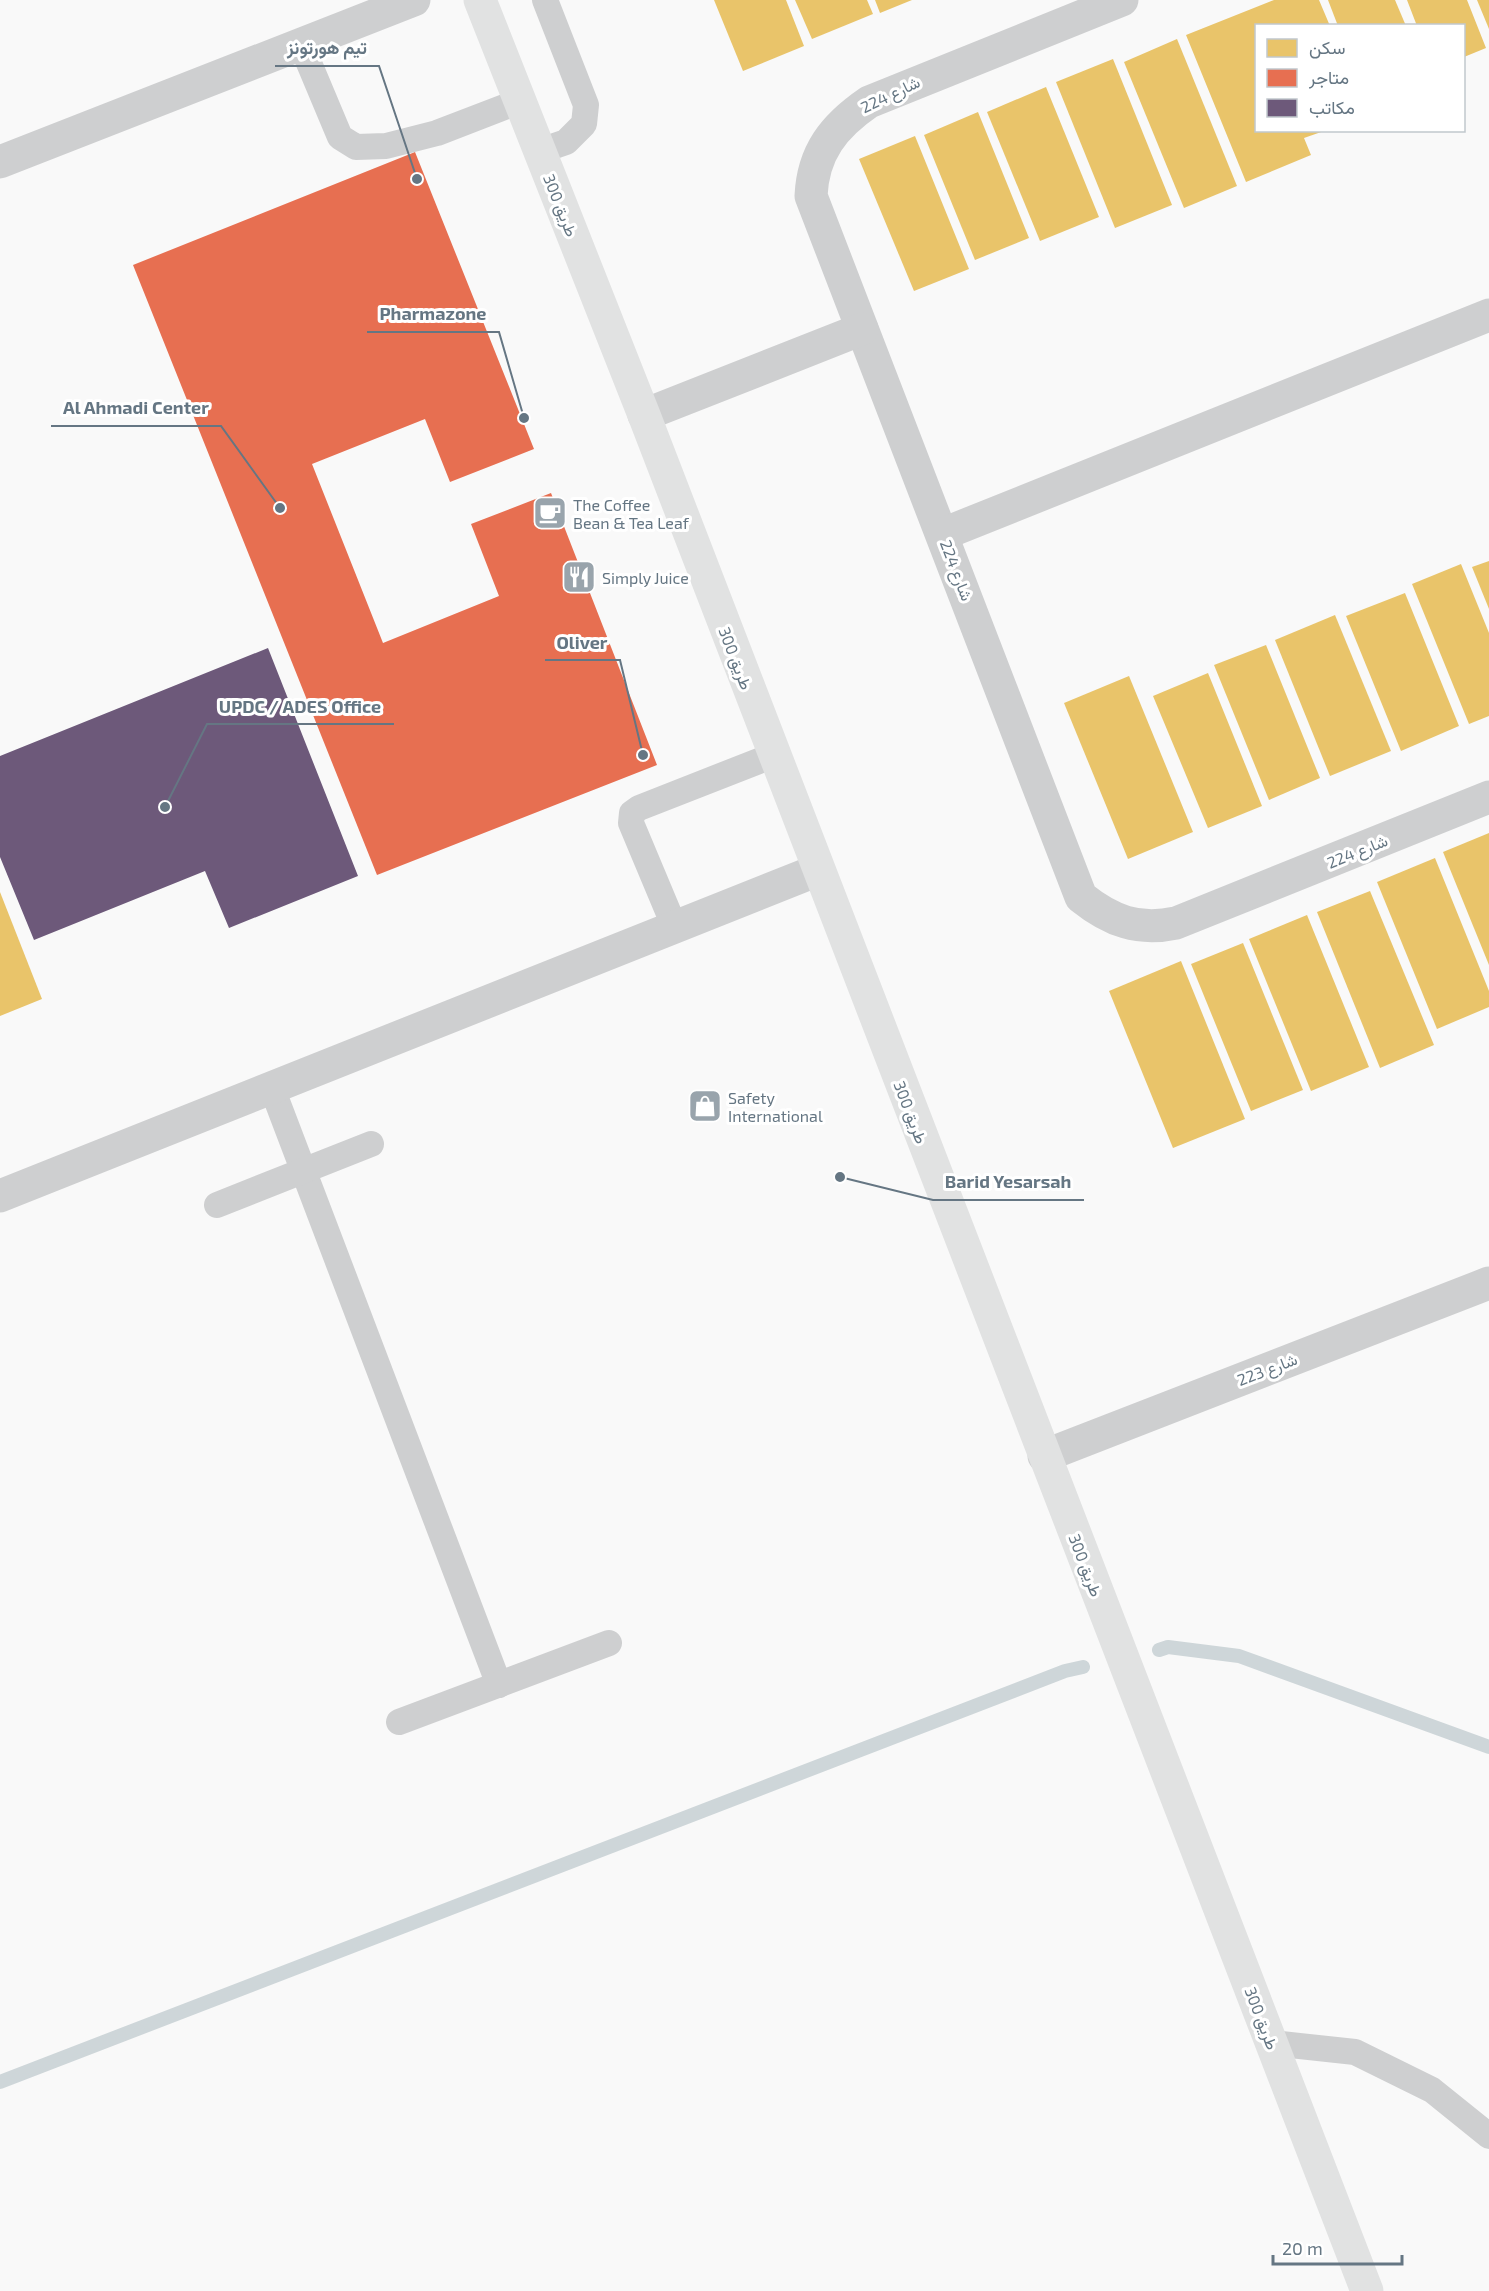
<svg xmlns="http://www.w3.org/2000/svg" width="1489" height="2291" viewBox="0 0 1489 2291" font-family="'Exo 2',Vazirmatn,sans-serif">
<rect width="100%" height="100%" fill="#f9f9f9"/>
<!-- homes -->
<g fill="#e9c46a">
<path d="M714 0H786L804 46 743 71Z"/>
<path d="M795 0H867L873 14 812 39Z"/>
<path d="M875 0H912L880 13Z"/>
<path d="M1274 0H1319L1330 26H1256V130L1324 131 1304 138 1311 155 1246 182 1186 35Z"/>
<path d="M1328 0H1395L1406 26H1338Z"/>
<path d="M1407 0H1467L1486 48 1464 57V26H1417Z"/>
<path d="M1477 0H1489V29Z"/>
<path d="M1177 39 1237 186 1184 208 1124 62Z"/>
<path d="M1113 59 1172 205 1115 228 1056 82Z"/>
<path d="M1046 87 1099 217 1040 241 987 112Z"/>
<path d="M978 112 1029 238 975 260 924 135Z"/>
<path d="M915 136 969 269 914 291 859 159Z"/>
<path d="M1489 561V609L1472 567Z"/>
<path d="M1461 564 1489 633V716L1469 724 1412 584Z"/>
<path d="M1405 593 1459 726 1401 751 1346 616Z"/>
<path d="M1335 615 1391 751 1330 776 1275 640Z"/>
<path d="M1266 645 1320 778 1269 800 1214 665Z"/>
<path d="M1208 673 1262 806 1208 828 1153 696Z"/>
<path d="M1129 676 1193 832 1128 859 1064 703Z"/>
<path d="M1489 833V965L1443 852Z"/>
<path d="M1435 858 1489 991V1007L1437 1029 1377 882Z"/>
<path d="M1370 891 1434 1045 1380 1068 1317 912Z"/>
<path d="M0 892 42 999 0 1016Z"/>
<path d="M1307 915 1369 1067 1311 1091 1249 939Z"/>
<path d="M1243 943 1303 1090 1251 1111 1191 964Z"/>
<path d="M1181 961 1245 1119 1173 1148 1109 991Z"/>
</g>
<!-- shops -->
<path fill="#e76f51" d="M415 152 534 449 450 482 425 419 312 464 383 643 499 596 471 524 551 493 657 765 377 875 133 265Z"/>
<!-- offices -->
<path fill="#6d597a" d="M268 648 358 876 229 928 205 871 34 940 0 857V756Z"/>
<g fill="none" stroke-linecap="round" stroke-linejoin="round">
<!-- stream -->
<g stroke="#ced6d9" stroke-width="14">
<path d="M1159 1650 1168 1647 1239 1656 1489 1747"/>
<path d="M0 2082 1065 1671 1083 1667"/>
</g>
<!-- lane -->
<g stroke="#cecfd0" stroke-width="26">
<path d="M301 44 340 137 356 147 386 146 437 133 520 101"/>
<path d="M540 151 566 142 584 124 586 105 545 0"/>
<path d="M675 928 631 823 632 813 639 808 774 755"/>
<path d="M272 1088 499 1685"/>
<path d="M217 1205 371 1144"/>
<path d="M399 1722 609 1643"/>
<path d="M1272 2043 1355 2052 1432 2090 1489 2136"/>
</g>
<!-- street -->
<g stroke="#cecfd0" stroke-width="33">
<path d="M1122 0 869 102C834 126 813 152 811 196L1081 897C1111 921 1138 931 1176 923L1489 797"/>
<path d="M0 162 414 0"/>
<path d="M644 415 862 329"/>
<path d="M943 534 1489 315"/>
<path d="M0 1196 818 870"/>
<path d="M1044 1456 1489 1283"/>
</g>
<!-- secondary -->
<path stroke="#e1e2e2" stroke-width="33" d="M480 0 644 415 1367 2291"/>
</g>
<!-- icons -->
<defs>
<g id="cafe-square" transform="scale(1.725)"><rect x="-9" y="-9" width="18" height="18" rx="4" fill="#99a4ac" stroke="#fff"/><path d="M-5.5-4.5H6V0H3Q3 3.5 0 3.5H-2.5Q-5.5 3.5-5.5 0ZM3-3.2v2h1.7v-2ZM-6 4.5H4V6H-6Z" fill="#fff"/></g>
<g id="restaurant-square" transform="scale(1.725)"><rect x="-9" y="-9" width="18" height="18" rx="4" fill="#99a4ac" stroke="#fff"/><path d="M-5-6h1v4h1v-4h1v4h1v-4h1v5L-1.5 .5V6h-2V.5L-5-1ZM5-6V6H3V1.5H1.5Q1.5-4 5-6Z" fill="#fff"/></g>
<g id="shop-square" transform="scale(1.725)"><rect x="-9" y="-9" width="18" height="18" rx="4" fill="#99a4ac" stroke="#fff"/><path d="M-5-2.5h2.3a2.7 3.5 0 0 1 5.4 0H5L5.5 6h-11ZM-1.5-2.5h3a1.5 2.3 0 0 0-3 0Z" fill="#fff"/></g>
</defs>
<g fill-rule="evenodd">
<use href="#cafe-square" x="550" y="513"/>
<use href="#restaurant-square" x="579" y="577"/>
<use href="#shop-square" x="705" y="1106"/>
</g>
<g text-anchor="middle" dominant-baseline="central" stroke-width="6" stroke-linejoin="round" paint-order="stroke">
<!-- street labels -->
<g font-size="16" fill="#657683" stroke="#fff">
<text transform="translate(890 94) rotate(-26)">شارع 224</text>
<text transform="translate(561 205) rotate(68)">طريق 300</text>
<text transform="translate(957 570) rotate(69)">شارع 224</text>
<text transform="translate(736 658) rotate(69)">طريق 300</text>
<text transform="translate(1357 851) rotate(-22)">شارع 224</text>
<text transform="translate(911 1112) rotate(69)">طريق 300</text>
<text transform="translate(1267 1369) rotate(-21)">شارع 223</text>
<text transform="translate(1086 1565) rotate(69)">طريق 300</text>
<text transform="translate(1262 2018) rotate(69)">طريق 300</text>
</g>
<!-- poi labels -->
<g font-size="16" fill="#657683" stroke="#fff" text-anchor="start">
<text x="573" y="504">The Coffee<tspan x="573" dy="18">Bean &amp; Tea Leaf</tspan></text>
<text x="602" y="577">Simply Juice</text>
<text x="728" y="1097">Safety<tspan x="728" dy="18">International</tspan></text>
</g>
</g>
<!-- callouts -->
<path fill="none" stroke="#657683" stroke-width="2" d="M417 179L379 66H275M524 418L499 332H367M280 508L221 426H51M643 755L620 660H545M165 807L207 724H394M840 1177L933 1200H1084"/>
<g fill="#657683" stroke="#fff" stroke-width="2">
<circle cx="417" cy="179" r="6"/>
<circle cx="524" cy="418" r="6"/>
<circle cx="280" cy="508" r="6"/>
<circle cx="643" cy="755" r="6"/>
<circle cx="165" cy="807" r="6"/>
<circle cx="840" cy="1177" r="6"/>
</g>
<g font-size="18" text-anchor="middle" font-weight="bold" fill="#657683" stroke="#fff" stroke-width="6" stroke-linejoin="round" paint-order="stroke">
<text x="327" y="54">تيم هورتونز</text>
<text x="433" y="320">Pharmazone</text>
<text x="136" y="414">Al Ahmadi Center</text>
<text x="582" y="649">Oliver</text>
<text x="300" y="713">UPDC / ADES Office</text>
<text x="1008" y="1188">Barid Yesarsah</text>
</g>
<!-- legend -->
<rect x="1255" y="24" width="210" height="108" fill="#ffffff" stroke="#c1c8cd" stroke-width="1.5"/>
<rect x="1267" y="39" width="30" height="18" fill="#e9c46a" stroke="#c1c8cd" stroke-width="1.5"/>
<text x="1309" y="54" font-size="18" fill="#657683">سكن</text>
<rect x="1267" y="69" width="30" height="18" fill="#e76f51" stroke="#c1c8cd" stroke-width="1.5"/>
<text x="1309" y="84" font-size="18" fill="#657683">متاجر</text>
<rect x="1267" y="99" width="30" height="18" fill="#6d597a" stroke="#c1c8cd" stroke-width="1.5"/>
<text x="1309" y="114" font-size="18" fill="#657683">مكاتب</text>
<!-- scale -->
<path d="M1273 2255v9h129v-9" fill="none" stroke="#657683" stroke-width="3"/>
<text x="1282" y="2255" font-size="18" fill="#657683" stroke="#ffffff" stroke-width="4.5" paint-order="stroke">20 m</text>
</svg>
